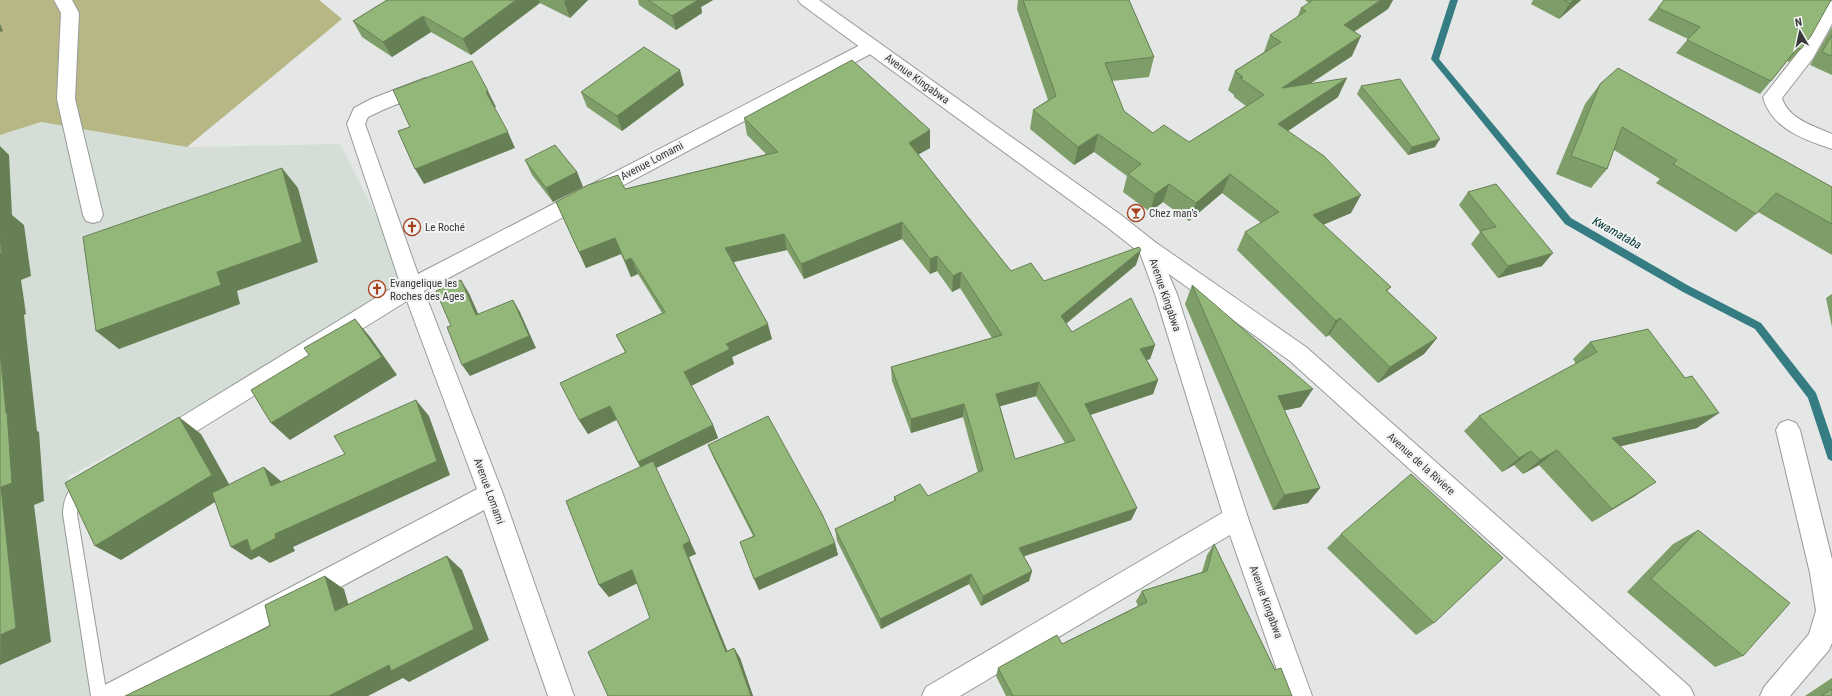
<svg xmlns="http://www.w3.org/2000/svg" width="1832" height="696" viewBox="0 0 1832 696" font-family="'Roboto Condensed',sans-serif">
<rect width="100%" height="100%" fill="#e4e7e5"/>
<!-- built -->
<path fill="#d4ded7" d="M41 122 187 147 340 144 412 287 68 477 94 696H0V135Z"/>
<!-- green -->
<path fill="#b6b784" d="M0 0H319L342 19 187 147 41 122 0 135Z"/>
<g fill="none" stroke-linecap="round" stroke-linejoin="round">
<!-- stream -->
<path fill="#357d83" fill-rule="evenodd" d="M1450 0H1458L1439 59 1571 218 1689 286 1761 323 1816 393 1832 440V461L1828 459 1827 456 1808 398 1755 329 1683 292 1565 224 1431 59Z"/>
<!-- lane casing -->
<g stroke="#979a98" stroke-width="2">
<path id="lane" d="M80 481 85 483 87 488 79 501 77 514 107 696H91L63 514C63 502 68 486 80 481Z"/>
</g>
<!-- street casing -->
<g stroke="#979a98" stroke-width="2">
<g id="street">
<path d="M54 0H72L79 13 75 99 103 215 100 221 93 223 86 221 83 215 57 99 61 13Z"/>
<path d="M1832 1V24L1813 58 1782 98C1788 119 1814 126 1832 134V149C1804 140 1771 128 1763 97L1800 50 1826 3Z"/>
<path d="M872 40 878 42 881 46 878 50 424 291 503 494 574 696H548L484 510 137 696H97L101 687 477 489 407 301 171 447 163 450 155 447 151 440 155 433 400 283 347 124 354 108 371 99 425 78 432 80 434 85 432 90 385 109 368 117 365 124 418 274 866 42Z"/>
<path d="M1148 240 1155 242 1306 347 1690 687 1694 696H1661L1290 361 1141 254 1138 248 1141 242Z"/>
<path d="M1788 420 1796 423 1800 430 1832 559V643L1829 650 1790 696H1760L1764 687 1809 634 1816 611 1810 573 1776 430 1780 423Z"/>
<path d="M1236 507 1245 510 1248 518 1245 526 960 696H922L926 687 1227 510Z"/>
</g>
</g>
<!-- secondary casing -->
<g stroke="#979a98" stroke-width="2">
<path id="secondary" d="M798 0H819L1121 215 1155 242 1177 294 1248 518 1312 696H1286L1224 518 1155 294 1140 253 1107 227 801 4Z"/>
</g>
<!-- lane -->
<use href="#lane" fill="#fff" fill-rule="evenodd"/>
<!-- street -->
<use href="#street" fill="#fff" fill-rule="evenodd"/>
<!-- secondary -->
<use href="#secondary" fill="#fff" fill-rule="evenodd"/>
</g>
<!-- wall -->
<g fill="#7e9d68" fill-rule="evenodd">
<path d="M387 0H588L570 18 540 3 471 55 431 32 392 57 362 37 353 21Z"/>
<path d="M638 0H713L701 7 702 13 676 30 639 5Z"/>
<path d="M1018 0H1129L1154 57 1149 77 1112 81 1124 111 1153 133 1189 142 1246 106 1234 97V95L1228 90 1235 71 1264 52 1270 35 1297 18 1301 8 1309 3 1305 0H1393L1388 9 1354 32 1352 56 1310 84 1338 97 1288 131 1351 213 1323 225 1391 287 1387 291 1437 338 1424 354 1378 383 1329 335 1326 337 1237 250 1245 232 1261 223 1222 193 1189 221 1163 202 1150 212 1123 192 1127 176 1094 152 1074 165 1030 129 1033 110 1048 100 1017 9Z"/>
<path d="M1533 0H1581L1559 19 1531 4Z"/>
<path d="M1664 0H1831L1801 49 1789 62 1787 61 1771 81 1760 94 1676 53 1688 39 1648 20Z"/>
<path d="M1832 27V75L1810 65Z"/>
<path d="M1600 84 1832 187V255L1758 212 1736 232 1656 183 1660 179 1614 150 1607 169 1591 188 1556 174 1585 104Z"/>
<path d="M684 85 622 131 587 107 581 92Z"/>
<path d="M1361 86 1435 147 1408 155 1357 94Z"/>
<path d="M744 118 930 130V148L918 154 1011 271 1044 281 1136 265 1066 324 1072 332 1155 345 1150 359 1147 360 1158 380 1153 394 1090 415 1137 508 1131 520 1024 556 1032 571 1029 581 981 606 969 584 881 629 837 541 835 529 894 501V497L928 496 978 473 963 417 911 433 892 381 891 367 992 338 960 288 952 292 937 271 930 274 902 239 804 279 787 250 734 262 772 339 732 357 734 364 691 386 713 425 718 438 656 468 696 554 689 557 727 651 734 648 740 658 753 696H608L650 618 637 583 609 597 599 585 640 467 617 420 588 434 579 420 625 352 616 335 662 313 638 274 631 277 621 254 586 268 556 202 625 189 766 154 747 135ZM1036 396 1065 443 1015 459 1000 406Z"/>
<path d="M525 160 577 172 583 187 553 202 532 175Z"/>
<path d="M1468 192 1542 266 1498 278 1471 244 1480 232 1459 205Z"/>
<path d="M1192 285 1301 407 1284 410 1320 488 1308 503 1273 510 1185 304Z"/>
<path d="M1832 294V327L1826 298Z"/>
<path d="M1590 342 1697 428 1620 446 1635 496 1592 522 1539 465 1523 474 1514 465 1502 472 1464 431 1479 416 1576 364 1573 359Z"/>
<path d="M708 445 835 543 838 555 759 590 740 542 753 536 714 459Z"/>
<path d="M1698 530 1743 656 1715 667 1627 592 1673 544Z"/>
<path d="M1341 534 1434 623 1416 635 1327 548Z"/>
<path d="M1214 544 1275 670 1292 696H1006L996 676 998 668 1062 644 1138 606 1136 601 1142 591 1202 572 1207 555Z"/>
<path d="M1832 678V696H1805Z"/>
</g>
<!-- shaded-wall -->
<g fill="#677f55">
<path d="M516 0H539L540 3 471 55 463 39Z"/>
<path d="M566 0H588L570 18 564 2Z"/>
<path d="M695 0H713L701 7 702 13 676 30 672 16Z"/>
<path d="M1381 0H1393L1388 9 1335 44 1344 25Z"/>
<path d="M1574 0H1581L1559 19 1570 3Z"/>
<path d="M423 16 431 32 392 57 383 42Z"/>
<path d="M0 24 3 31 0 32Z"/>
<path d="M1361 36 1352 56 1274 107 1282 88Z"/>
<path d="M680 70 684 85 622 131 617 116Z"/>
<path d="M1347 78 1338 97 1270 143 1278 124Z"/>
<path d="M488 91 496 107 494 108 486 92Z"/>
<path d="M930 130V148L909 160V143Z"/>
<path d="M508 132 515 148 424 184 415 169Z"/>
<path d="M1098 134 1094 152 1074 165 1078 147Z"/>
<path d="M1440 139 1435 147 1408 155 1412 147Z"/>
<path d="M0 146 9 155 12 215 24 225 31 276 21 280 26 314 24 315 37 431 39 432 44 501 34 505 51 642 0 665 1 487 6 413 0 351Z"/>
<path d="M282 168 298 188 318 262 237 291 240 304 119 349 96 331 217 272Z"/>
<path d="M577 172 583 187 553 202 546 188Z"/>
<path d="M1230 174 1222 193 1189 221 1196 203Z"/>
<path d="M1169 184 1163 202 1150 212 1155 194Z"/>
<path d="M1361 195 1351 213 1303 233 1313 215Z"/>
<path d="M902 222V239L804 279 801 264Z"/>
<path d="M784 234 787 250 729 263 725 248Z"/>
<path d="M615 238 621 254 586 268 579 252Z"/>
<path d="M1141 250 1136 265 1057 331 1061 316Z"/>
<path d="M1553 253 1542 266 1498 278 1508 266Z"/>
<path d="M937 256V271L930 274V259Z"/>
<path d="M631 258 638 274 631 277 625 261Z"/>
<path d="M961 272 960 288 952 292 953 276Z"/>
<path d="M461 280 469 293 484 327 476 315Z"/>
<path d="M513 300 520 312 536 348 470 376 462 365Z"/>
<path d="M1340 318 1329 335 1326 337 1336 321Z"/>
<path d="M355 319 371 338 397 375 290 440 271 423Z"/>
<path d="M768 324 772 339 732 357 734 364 689 387 684 372 726 344Z"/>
<path d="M1437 338 1424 354 1378 383 1390 367Z"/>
<path d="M1155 345 1150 359 1135 363 1140 349Z"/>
<path d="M1158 380 1153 394 1081 418 1085 404Z"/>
<path d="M1039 382 1036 396 994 408 996 394Z"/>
<path d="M1313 389 1301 407 1267 414 1278 396Z"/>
<path d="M416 400 429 416 450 475 293 547 295 551 270 563 259 556 251 560 231 547 247 539 275 534Z"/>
<path d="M964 404 963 417 911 433V419Z"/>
<path d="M610 406 617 419 588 434 579 420Z"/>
<path d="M1719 413 1697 428 1593 453 1612 438Z"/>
<path d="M179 417 201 434 233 491 121 560 95 546Z"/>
<path d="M713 425 718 438 656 468 696 554 689 557 732 662 726 652 644 474 638 462Z"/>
<path d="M1557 450 1539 465 1523 474 1540 460Z"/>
<path d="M1531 451 1514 465 1502 472 1519 458Z"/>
<path d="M264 467 282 482 271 486Z"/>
<path d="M1656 482 1635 496 1592 522 1612 509Z"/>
<path d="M1320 488 1308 503 1273 510 1284 495Z"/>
<path d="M1137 508 1131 520 1016 559 1019 548Z"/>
<path d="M835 543 838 555 759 590 754 579Z"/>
<path d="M447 556 462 570 489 640 409 682 403 678 368 696H329Z"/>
<path d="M632 570 640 582 609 597 599 585Z"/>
<path d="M1032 571 1029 581 981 606 983 596Z"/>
<path d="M971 574 969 584 881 629 880 619Z"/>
<path d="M325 576 344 589 354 624 335 611Z"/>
<path d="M734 648 740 658 753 696H751Z"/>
</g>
<!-- building -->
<g fill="#93b679" stroke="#677f55" fill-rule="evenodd">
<path d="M387 0H516L463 39 423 16 383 42 353 21Z"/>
<path d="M648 0H698L672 16Z"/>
<path d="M1023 0H1129L1154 57 1105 63 1124 111 1153 133 1164 125 1189 142 1264 95 1240 78 1243 77 1235 71 1281 42 1270 35 1306 11 1301 8 1313 0H1381L1344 25 1361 36 1282 88 1347 78 1278 124 1324 156 1361 195 1313 215 1391 287 1386 290 1437 338 1390 367 1340 318 1336 321 1245 232 1279 212 1230 174 1196 203 1169 184 1155 194 1128 174 1141 164 1098 134 1078 147 1033 110 1056 96Z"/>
<path d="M1564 0H1574L1570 3Z"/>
<path d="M1664 0H1831L1811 36 1801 49 1797 48 1771 81 1687 40 1700 27 1658 8Z"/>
<path d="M1832 35V56L1822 52Z"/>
<path d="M644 47 680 70 617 116 581 92Z"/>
<path d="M852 60 930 130 909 143 1011 271 1031 263 1044 281 1139 247 1141 250 1061 316 1072 332 1131 298 1155 345 1140 349 1158 380 1085 404 1137 508 1019 548 1032 571 983 596 971 574 880 619 835 529 896 500 894 497 920 484 928 496 983 470 964 404 911 419 891 367 1002 335 961 272 953 276 937 256 930 259 902 222 801 264 784 234 725 248 768 324 726 344 730 349 684 372 713 425 638 462 610 406 579 420 560 383 626 352 616 335 665 312 631 258 625 261 615 238 579 252 556 202 588 185 618 175 625 189 778 152 744 118ZM1039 382 1075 440 1015 459 996 394Z"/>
<path d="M472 61 488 91 486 92 508 132 415 169 398 131 410 127 393 90Z"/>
<path d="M1618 68 1832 187V224L1776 193 1756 214 1673 164 1677 160 1622 127 1607 169 1571 156 1600 84Z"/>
<path d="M1400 79 1440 139 1412 147 1361 86Z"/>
<path d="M555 145 577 172 546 188 525 160Z"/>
<path d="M282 168 302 242 217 272 221 285 96 331 83 237Z"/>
<path d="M1496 184 1553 253 1508 266 1480 231 1496 227 1468 192Z"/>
<path d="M0 237 2 253 0 254Z"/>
<path d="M461 280 476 315 513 300 529 336 462 365 447 327 451 326 436 291Z"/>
<path d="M1192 285 1313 389 1278 396 1320 488 1284 495Z"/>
<path d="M355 319 382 357 271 423 251 390 309 355 304 348Z"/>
<path d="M1648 329 1685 378 1692 376 1719 413 1612 438 1656 482 1612 509 1557 450 1540 460 1531 451 1519 458 1479 416 1597 352 1590 342Z"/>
<path d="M0 351 6 413 7 412 12 483 1 487 16 628 0 635Z"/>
<path d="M416 400 437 461 275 534 276 538 251 551 247 539 231 547 212 493 264 467 271 486 345 454 334 436Z"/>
<path d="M768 416 822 514 835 543 754 579 740 542 755 536 708 445Z"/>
<path d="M179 417 212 475 95 546 65 483Z"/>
<path d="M653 461 690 541 683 545 726 652 734 648 751 696H608L588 652 650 618 632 570 599 585 566 501Z"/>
<path d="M1411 474 1503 558 1434 623 1341 534Z"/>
<path d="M1698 530 1790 603 1743 656 1651 579Z"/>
<path d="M1214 544 1275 670 1281 668 1292 696H1013L998 668 1057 635 1062 644 1147 602 1142 591 1207 571Z"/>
<path d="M447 556 474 629 391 671 389 665 329 696H125L270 626 265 605 325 576 335 611Z"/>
<path d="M1832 689V696H1821Z"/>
</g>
<!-- icons -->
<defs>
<g id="bar-ring" transform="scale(0.9)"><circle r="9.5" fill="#f1f4f2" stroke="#a7401c" stroke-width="1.5"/><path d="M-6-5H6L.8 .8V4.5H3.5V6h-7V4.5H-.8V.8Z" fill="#a7401c"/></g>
<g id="church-ring" transform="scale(0.9)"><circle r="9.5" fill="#f1f4f2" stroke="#a7401c" stroke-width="1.5"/><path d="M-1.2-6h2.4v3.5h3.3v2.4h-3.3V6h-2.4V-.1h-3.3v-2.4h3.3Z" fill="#a7401c"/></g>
</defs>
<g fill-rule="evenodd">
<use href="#bar-ring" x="1136" y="213"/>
<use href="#church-ring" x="412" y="227"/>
<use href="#church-ring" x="377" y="289"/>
</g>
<g text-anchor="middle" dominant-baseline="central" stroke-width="4" stroke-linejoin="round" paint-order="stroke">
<!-- street labels -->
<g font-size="11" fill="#373837" stroke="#f1f4f2">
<text transform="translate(917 79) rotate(36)">Avenue Kingabwa</text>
<text transform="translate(652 161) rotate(-28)">Avenue Lomami</text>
<text transform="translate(1165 295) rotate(71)">Avenue Kingabwa</text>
<text transform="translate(1421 464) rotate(42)">Avenue de la Riviere</text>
<text transform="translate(489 491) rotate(70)">Avenue Lomami</text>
<text transform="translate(1266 602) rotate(70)">Avenue Kingabwa</text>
</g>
<!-- poi labels -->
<g font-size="11" fill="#373837" stroke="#f1f4f2" text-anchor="start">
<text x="1149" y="213">Chez man's</text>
<text x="425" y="227">Le Roché</text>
<text x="390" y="283">Evangelique les<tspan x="390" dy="13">Roches des Ages</tspan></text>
</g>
<!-- water labels -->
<g font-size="12" font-style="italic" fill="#003235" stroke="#f1f4f2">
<text transform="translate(1617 233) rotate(29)">Kwamataba</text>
</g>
</g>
<!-- north arrow -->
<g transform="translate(1800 32) rotate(351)" stroke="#f1f4f2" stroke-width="3" paint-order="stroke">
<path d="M0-3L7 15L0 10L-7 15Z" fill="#373837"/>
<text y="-6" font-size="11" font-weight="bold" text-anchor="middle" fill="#373837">N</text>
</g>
</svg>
